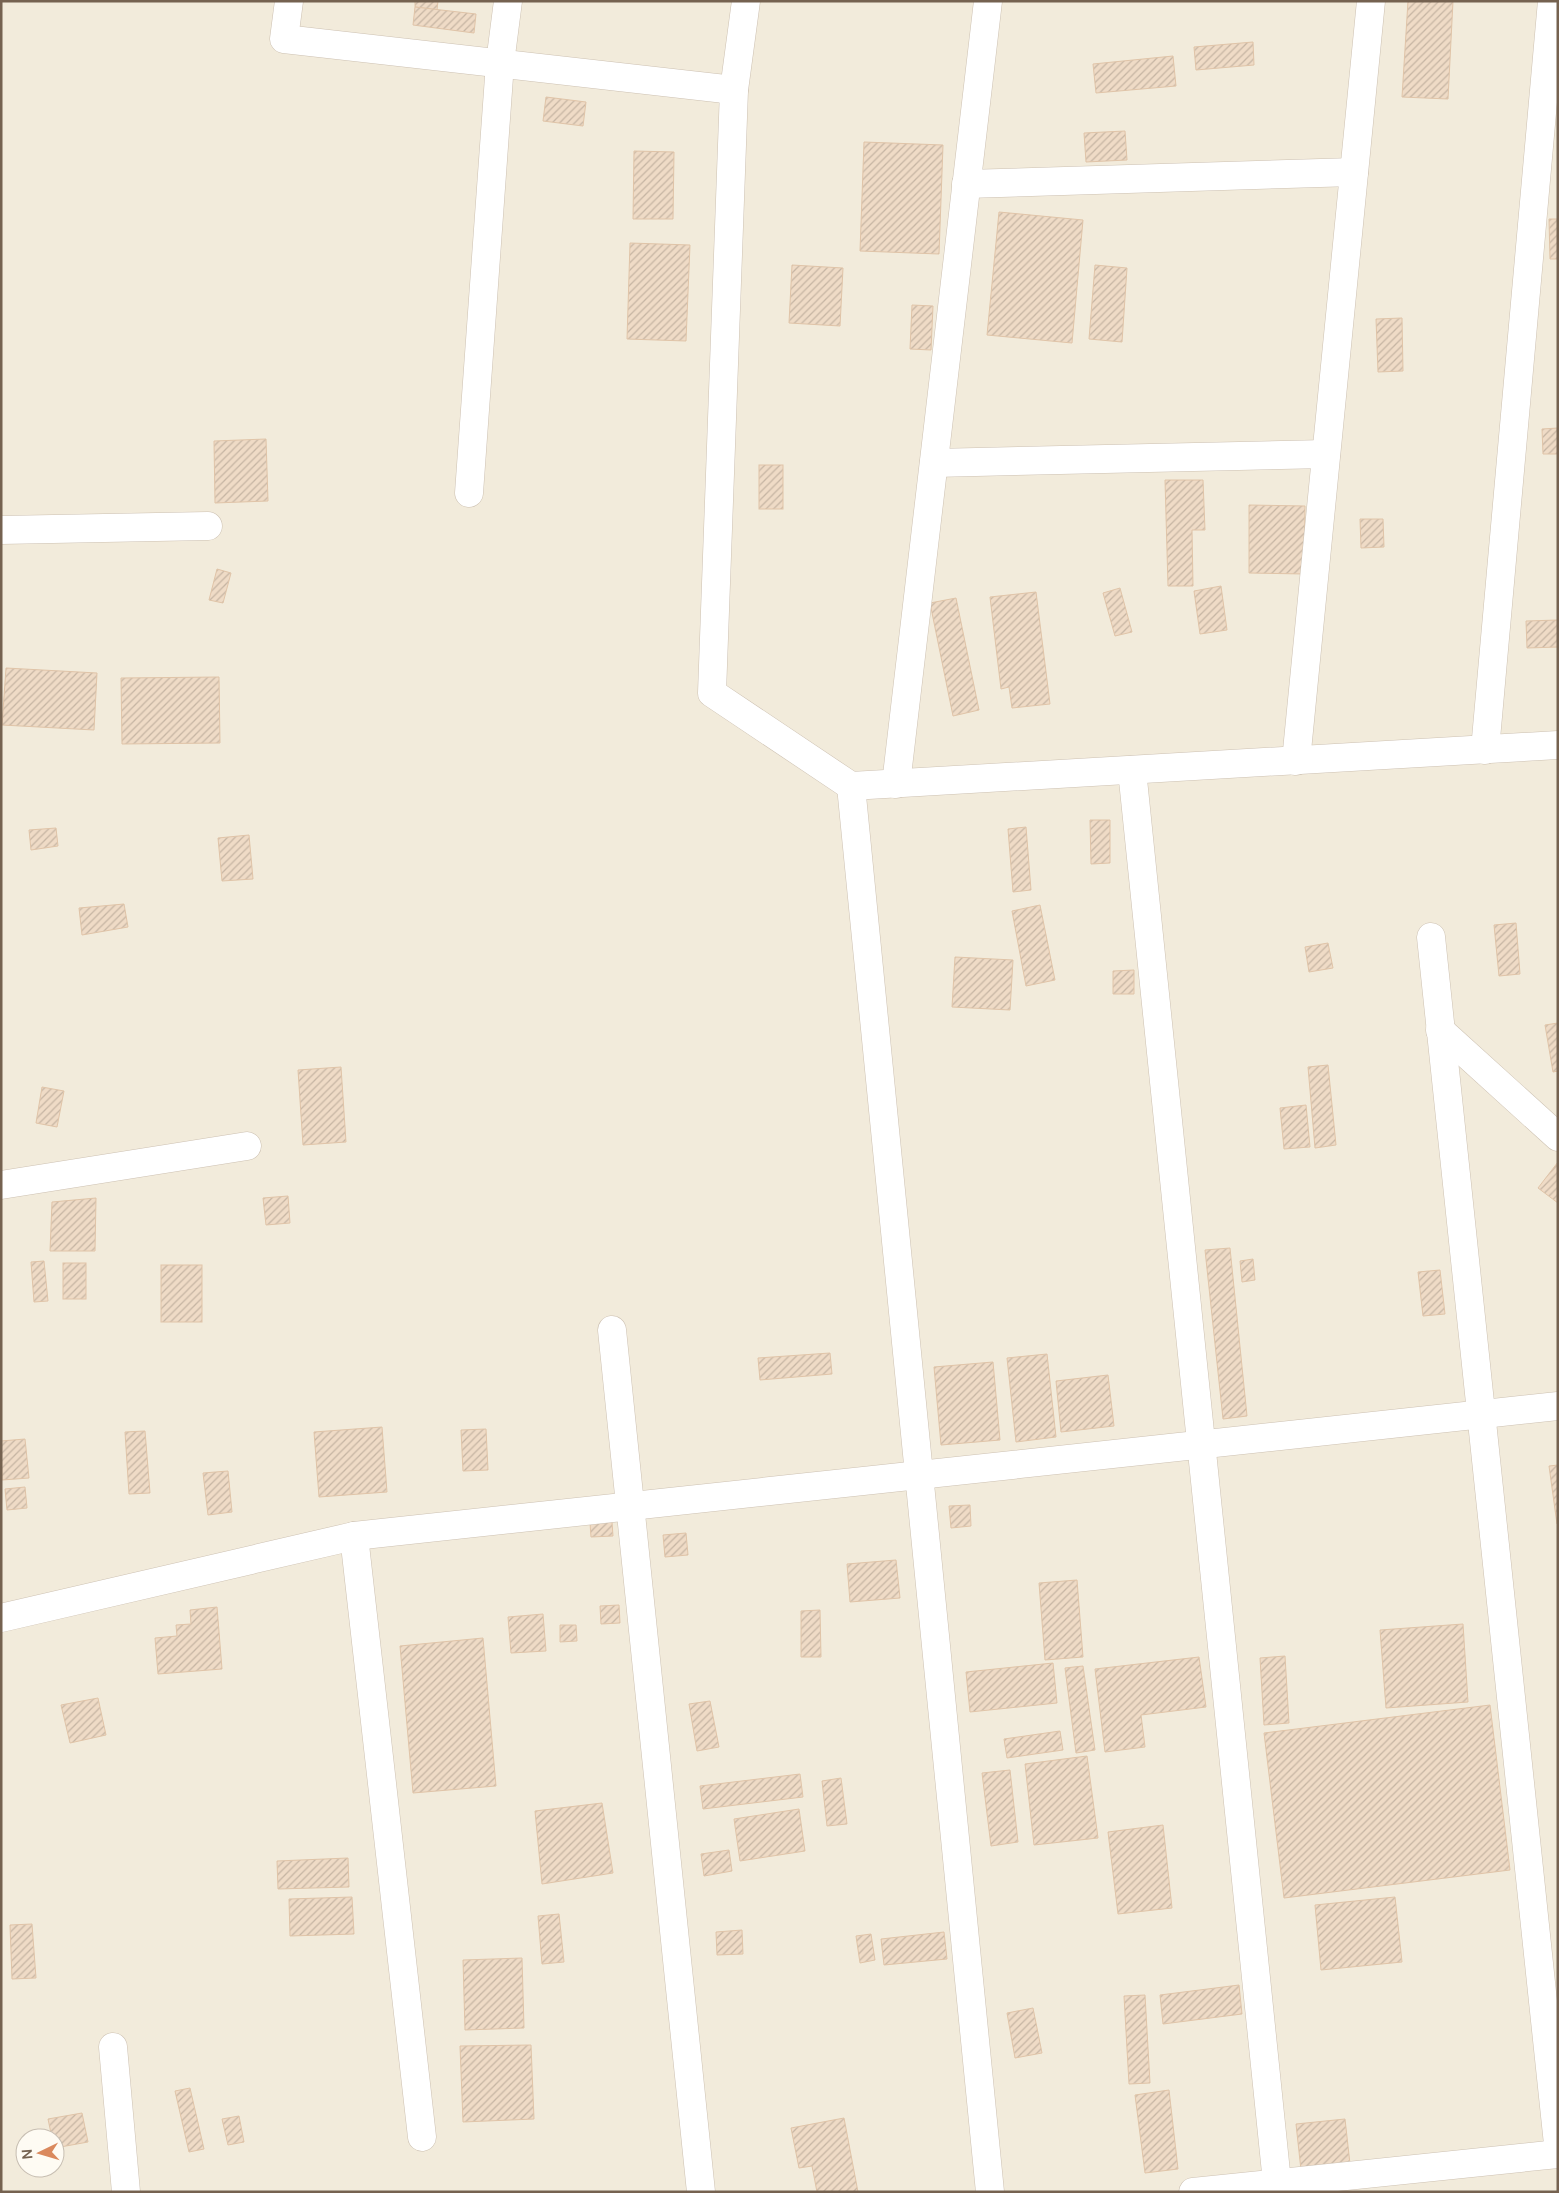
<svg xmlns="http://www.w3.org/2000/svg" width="1559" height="2193" viewBox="0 0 1559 2193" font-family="Manrope,sans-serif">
<defs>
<pattern id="building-hatch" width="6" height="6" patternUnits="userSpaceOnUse" patternTransform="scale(1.25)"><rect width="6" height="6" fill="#efdbc6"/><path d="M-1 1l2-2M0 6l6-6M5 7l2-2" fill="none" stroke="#c6b5a3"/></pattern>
</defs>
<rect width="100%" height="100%" fill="#fbf7ed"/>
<!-- residential -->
<path fill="#f2ebdb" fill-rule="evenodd" d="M1 1H1558V2192H1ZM25 2138H55V2168H25Z"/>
<!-- building -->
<g fill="url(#building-hatch)" stroke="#e0c4a8">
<path d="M415 1H438L437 10 415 7Z"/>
<path d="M1408 1H1453L1448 99 1402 97Z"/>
<path d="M415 7 476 14 474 33 413 25Z"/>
<path d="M1253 42 1254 65 1196 70 1194 47Z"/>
<path d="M1173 56 1176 86 1096 93 1093 64Z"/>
<path d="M546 97 586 102 583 126 543 121Z"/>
<path d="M1125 131 1127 160 1086 162 1084 133Z"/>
<path d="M864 142 943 145 939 254 860 251Z"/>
<path d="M634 151 674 152 673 219H633Z"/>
<path d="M999 212 1083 220 1072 343 987 335Z"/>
<path d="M1549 219H1558V259H1550Z"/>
<path d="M630 243 690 245 686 341 627 339Z"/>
<path d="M792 265 843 268 840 326 789 323Z"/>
<path d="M1095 265 1127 268 1122 342 1089 339Z"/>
<path d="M912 305 933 306 931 350 910 349Z"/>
<path d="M1402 318 1403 371 1378 372 1376 319Z"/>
<path d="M1558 428V454H1543L1542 429Z"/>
<path d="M266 439 268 501 215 503 214 441Z"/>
<rect x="759" y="465" width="24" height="44"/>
<path d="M1165 480H1203L1205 530H1192L1193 586H1168Z"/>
<path d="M1249 505 1305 506 1304 574 1249 573Z"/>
<path d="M1360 519H1383L1384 547 1361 548Z"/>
<path d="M217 569 231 573 223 603 209 600Z"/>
<path d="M1221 586 1227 630 1200 634 1194 591Z"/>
<path d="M1120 588 1132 632 1115 636 1103 593Z"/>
<path d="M1036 592 1050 704 1012 708 1009 687 1001 689 990 597Z"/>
<path d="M956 598 979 710 953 716 930 603Z"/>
<path d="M1558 620V647L1527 648 1526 621Z"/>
<path d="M6 668 97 673 94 730 2 725Z"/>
<path d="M219 677 220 743 122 744 121 678Z"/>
<path d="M1090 820H1110V863L1091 864Z"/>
<path d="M1026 827 1031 890 1013 892 1008 829Z"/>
<path d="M56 828 58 846 31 850 29 830Z"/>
<path d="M249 835 253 879 222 881 218 838Z"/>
<path d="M124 904 128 927 82 935 79 908Z"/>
<path d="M1040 905 1055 980 1026 986 1012 911Z"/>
<path d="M1516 923 1520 974 1499 976 1494 925Z"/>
<path d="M1328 943 1333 968 1309 972 1305 947Z"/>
<path d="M955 957 1013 960 1010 1010 952 1007Z"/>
<path d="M1134 970V994H1113V971Z"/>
<path d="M1558 1023V1071L1553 1072 1545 1025Z"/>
<path d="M1328 1065 1336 1145 1315 1148 1308 1067Z"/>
<path d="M341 1067 346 1142 303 1145 298 1070Z"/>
<path d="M42 1087 64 1091 57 1127 36 1123Z"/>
<path d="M1306 1105 1310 1147 1284 1149 1280 1108Z"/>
<path d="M1558 1162V1203L1538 1188Z"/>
<path d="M288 1196 290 1223 266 1225 263 1198Z"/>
<path d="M96 1198 95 1251H50L52 1202Z"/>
<path d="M1230 1248 1247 1416 1223 1419 1205 1250Z"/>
<path d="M1253 1259 1255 1280 1242 1282 1240 1261Z"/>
<path d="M44 1261 48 1301 34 1302 31 1262Z"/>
<rect x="63" y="1263" width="23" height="36"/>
<rect x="161" y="1265" width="41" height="57"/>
<path d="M1440 1270 1445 1314 1423 1316 1418 1272Z"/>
<path d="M830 1353 832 1374 760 1380 758 1358Z"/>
<path d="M1047 1354 1056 1437 1016 1442 1007 1358Z"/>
<path d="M993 1362 1000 1440 941 1445 934 1367Z"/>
<path d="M1108 1375 1114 1426 1061 1432 1056 1381Z"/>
<path d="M382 1427 387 1492 319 1497 314 1432Z"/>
<path d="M486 1429 488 1470 463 1471 461 1430Z"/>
<path d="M145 1431 150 1493 129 1494 125 1432Z"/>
<path d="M25 1439 29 1478 2 1480 1 1441Z"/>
<path d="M1558 1465V1524H1557L1549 1466Z"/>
<path d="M228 1471 232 1512 208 1515 203 1473Z"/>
<path d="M25 1487 27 1508 7 1510 5 1489Z"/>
<path d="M970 1505 971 1526 951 1528 949 1506Z"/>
<path d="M612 1522 613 1536 591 1537 590 1523Z"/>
<path d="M686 1533 688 1555 665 1557 663 1535Z"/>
<path d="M896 1560 900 1598 850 1602 847 1564Z"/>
<path d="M1077 1580 1083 1657 1045 1660 1039 1583Z"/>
<path d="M619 1605 620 1623 601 1624 600 1606Z"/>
<path d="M217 1607 222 1669 158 1674 155 1638 177 1636 176 1625 191 1624 190 1610Z"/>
<path d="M820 1610 821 1657H801V1611Z"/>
<path d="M543 1614 546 1651 511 1653 508 1617Z"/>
<path d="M1463 1624 1468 1702 1386 1708 1380 1630Z"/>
<path d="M560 1625H576L577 1641 560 1642Z"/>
<path d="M483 1638 496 1786 413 1793 400 1646Z"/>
<path d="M1285 1656 1289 1723 1264 1725 1260 1658Z"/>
<path d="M1199 1657 1206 1707 1141 1715 1145 1747 1105 1752 1095 1669Z"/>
<path d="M1053 1663 1057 1703 970 1712 966 1672Z"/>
<path d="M1083 1666 1095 1750 1076 1753 1065 1668Z"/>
<path d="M98 1698 106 1735 70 1743 61 1705Z"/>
<path d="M710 1701 719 1747 697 1751 689 1704Z"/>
<path d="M1490 1705 1510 1870 1284 1898 1264 1733Z"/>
<path d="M1060 1731 1063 1750 1007 1758 1004 1739Z"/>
<path d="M1087 1756 1098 1838 1034 1845 1025 1764Z"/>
<path d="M1010 1770 1018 1842 991 1846 982 1773Z"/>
<path d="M800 1774 803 1797 703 1809 700 1786Z"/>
<path d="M841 1778 847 1824 827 1826 822 1781Z"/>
<path d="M602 1803 613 1873 542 1884 535 1811Z"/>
<path d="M799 1809 805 1851 740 1861 734 1819Z"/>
<path d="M1163 1825 1172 1908 1118 1914 1108 1832Z"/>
<path d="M729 1850 732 1871 704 1876 701 1854Z"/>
<path d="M348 1858 349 1887 278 1889 277 1861Z"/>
<path d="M352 1897 354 1934 290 1936 289 1899Z"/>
<path d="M1395 1897 1402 1962 1321 1970 1315 1905Z"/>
<path d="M559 1914 564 1962 542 1964 538 1916Z"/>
<path d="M32 1924 36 1978 12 1979 10 1925Z"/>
<path d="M742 1930 743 1954 717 1955 716 1932Z"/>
<path d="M944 1932 947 1959 884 1965 881 1939Z"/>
<path d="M871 1934 875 1960 860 1963 856 1936Z"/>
<path d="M522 1958 524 2028 465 2030 463 1960Z"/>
<path d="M1239 1985 1242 2014 1163 2024 1160 1995Z"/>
<path d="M1145 1995 1150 2083 1129 2084 1124 1996Z"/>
<path d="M1033 2008 1042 2053 1015 2058 1007 2013Z"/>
<path d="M531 2045 534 2119 463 2122 460 2046Z"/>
<path d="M190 2088 204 2149 189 2152 175 2091Z"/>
<path d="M1169 2090 1178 2169 1145 2173 1135 2095Z"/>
<path d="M82 2113 88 2142 55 2148V2138H52L48 2119Z"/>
<path d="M239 2116 244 2142 228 2145 222 2119Z"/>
<path d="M844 2118 858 2192H817L812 2166 799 2168 791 2128Z"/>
<path d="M1345 2119 1350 2164 1301 2170 1296 2124Z"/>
</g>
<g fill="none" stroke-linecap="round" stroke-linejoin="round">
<!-- minor casing -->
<g stroke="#cdc1b2" stroke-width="29">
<g id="minor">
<path d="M289 1 284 39 734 90"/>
<path d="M746 1 734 90 712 693 851 786 1558 745"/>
<path d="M966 184 1354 172"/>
<path d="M934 463 1326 454"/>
<path d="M469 493 500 63 508 1"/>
<path d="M1 530 208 526"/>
<path d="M1485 750 1552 1"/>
<path d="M1296 761 1371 1"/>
<path d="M1132 770 1278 2192"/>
<path d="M896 784 988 1"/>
<path d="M851 786 990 2192"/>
<path d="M1431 937 1558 2144"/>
<path d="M1440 1030 1558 1137"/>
<path d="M1 1185 247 1146"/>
<path d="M612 1330 701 2192"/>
<path d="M354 1536 422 2137"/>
<path d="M1 1618 354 1536 1558 1406"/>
<path d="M113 2047 126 2192"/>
<path d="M1193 2192 1558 2154"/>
</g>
</g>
<!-- minor -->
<use href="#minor" stroke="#fff" stroke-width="28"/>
</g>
<!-- border -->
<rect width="1559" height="2193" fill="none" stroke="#756250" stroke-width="5"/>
<!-- north arrow -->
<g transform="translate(40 2153) rotate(265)"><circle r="24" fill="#fefbf3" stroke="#c7beb2"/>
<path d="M0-4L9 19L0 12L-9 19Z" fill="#da895d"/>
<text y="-8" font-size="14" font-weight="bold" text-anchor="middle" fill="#756250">N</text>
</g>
</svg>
